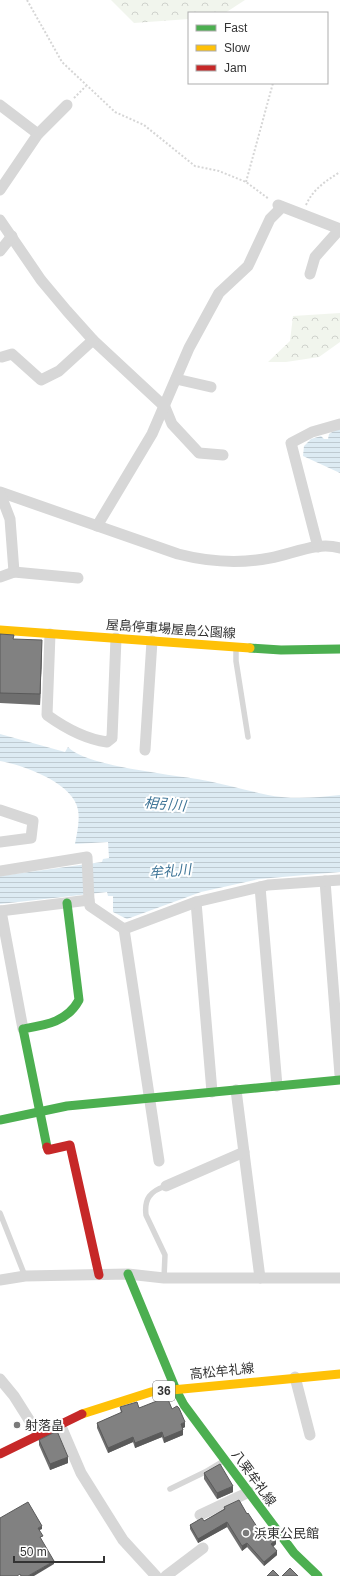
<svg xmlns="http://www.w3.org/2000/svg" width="340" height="1576" viewBox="0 0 340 1576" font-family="Helvetica,'Noto Sans JP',sans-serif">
<defs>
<pattern id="forest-crowns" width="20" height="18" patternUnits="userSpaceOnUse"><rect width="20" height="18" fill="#f1f5ed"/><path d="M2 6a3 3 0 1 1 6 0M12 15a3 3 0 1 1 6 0" fill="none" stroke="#cfd2cc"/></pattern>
<pattern id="water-rules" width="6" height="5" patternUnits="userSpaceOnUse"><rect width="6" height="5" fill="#ddebf3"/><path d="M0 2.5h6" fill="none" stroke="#becad1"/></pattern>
</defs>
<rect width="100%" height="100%" fill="#fff"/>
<!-- forest -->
<g fill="url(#forest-crowns)">
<path d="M111 0H245L225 13H189V19L134 23Z"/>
<path d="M340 313V342L319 357 286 362H268L290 341 293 316Z"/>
</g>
<!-- water -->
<g fill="url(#water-rules)">
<path d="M337 429H340V473L303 456 304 446 311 439 321 436 324 439H328L329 434Z"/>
<path d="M0 734 65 752 68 747C86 767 179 775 208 781 233 786 257 794 282 797 302 799 321 797 340 795V872L259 879 201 892 127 919 113 912V896H108L107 892 0 904V876L102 862 103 859 109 858 108 842 75 844C77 833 80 821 78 810 74 783 23 765 0 761Z"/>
</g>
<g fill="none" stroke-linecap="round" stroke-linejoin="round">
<!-- path -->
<g stroke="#d6d6d6" stroke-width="2" stroke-dasharray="2 2" stroke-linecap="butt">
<path d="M27 0 62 62 115 112 144 125 195 166 219 171 246 182 269 199"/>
<path d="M74 98 86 86"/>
<path d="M246 182 273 83"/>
<path d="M306 205C313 189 326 181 340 172"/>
</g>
<!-- lane -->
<g stroke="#d7d7d7" stroke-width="5.5">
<path d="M236 647V661L248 737"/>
<path d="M0 1213 25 1276"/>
<path d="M164 1278 165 1255 146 1215C144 1199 150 1191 166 1186"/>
<path d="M170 1489 205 1472 225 1460"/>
</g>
<!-- street -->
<g stroke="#d7d7d7" stroke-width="11">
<path d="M0 105 38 134"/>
<path d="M0 190 38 134 67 105"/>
<path d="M278 205 340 229"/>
<path d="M0 220 41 280 67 311 93 340 165 407 172 424 199 453 223 455"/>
<path d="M0 251 12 236"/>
<path d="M310 274 315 257 340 229"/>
<path d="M2 357 12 354 41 380 59 371 93 340"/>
<path d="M176 379 211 387"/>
<path d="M0 492 178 554C209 562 239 564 270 558 293 554 317 541 340 548"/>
<path d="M0 493 10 519 14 572 0 577"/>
<path d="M97 526 152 434 189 348 219 293 248 266 270 219 282 207"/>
<path d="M318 547 291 443 312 432 340 424"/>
<path d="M14 572 78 578"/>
<path d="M50 634 47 715C65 728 85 739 107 742L112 738 116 638"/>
<path d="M145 750 152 641"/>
<path d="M0 810 33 821 31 838 0 842"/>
<path d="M0 871 87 857 89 900"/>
<path d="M325 881 340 1075"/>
<path d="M260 887 277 1086"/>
<path d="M196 902 212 1092"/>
<path d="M0 911 89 900 90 906 124 929 196 902 268 885 340 880"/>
<path d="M1 911 23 1029"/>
<path d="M124 929 159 1161"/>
<path d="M236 1090 260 1278"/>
<path d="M166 1186 244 1152"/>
<path d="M0 1280 25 1276 128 1274 164 1278H340"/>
<path d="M295 1377 310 1435"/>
<path d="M0 1379 14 1396 38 1434"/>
<path d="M60 1424 81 1473 123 1540 156 1576"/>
<path d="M200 1515 249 1492"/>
<path d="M166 1576 203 1548"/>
</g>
<!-- fast -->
<g stroke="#4caf50" stroke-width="9">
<path d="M250 648 281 650 340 649"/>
<path d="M0 1120 67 1106 340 1080"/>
<path d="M47 1147 23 1029C46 1025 67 1022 79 1000L67 903"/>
<path d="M128 1274 176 1390 184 1405 294 1553 318 1576"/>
</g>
<!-- slow -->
<g stroke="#ffc107" stroke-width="9">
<path d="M0 630 250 648"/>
<path d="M82 1414 151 1392 340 1374"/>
</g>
<!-- jam -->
<g stroke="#c62828" stroke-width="9">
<path d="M47 1147 48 1150 70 1145 99 1275"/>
<path d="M0 1454 82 1414"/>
</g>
</g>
<!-- wall -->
<g fill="#6f6f6f">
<path d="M0 634 42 650 40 705 0 703Z"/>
<path d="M120 1407 172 1409 185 1427 183 1428V1435L164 1443 162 1437 135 1448 133 1442 108 1453 97 1428V1423L121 1413Z"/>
<path d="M39 1440 68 1463 50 1470 39 1445Z"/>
<path d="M204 1473 233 1492 217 1499 204 1479Z"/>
<path d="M224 1507 247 1514 263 1536 276 1544 273 1547 277 1555 264 1566 247 1547 242 1551 227 1527 198 1543 190 1529V1525L204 1521 224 1509Z"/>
</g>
<!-- shaded-wall -->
<g fill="#5a5a5a">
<path d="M42 640V650L40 705V694Z"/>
<path d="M185 1422V1427L181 1429V1424Z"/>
<path d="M183 1430V1435L164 1443V1438Z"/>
<path d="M162 1432V1437L135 1448V1443Z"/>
<path d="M133 1437V1442L108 1453V1448Z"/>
<path d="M68 1457V1463L50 1470V1464Z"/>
<path d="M233 1486V1492L217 1499V1493Z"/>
<path d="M227 1522V1527L198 1543V1539Z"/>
<path d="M42 1526V1529L38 1531V1528Z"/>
<path d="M276 1540V1544L271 1548V1544Z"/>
<path d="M247 1543V1547L242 1551V1546Z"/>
<path d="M277 1551V1555L264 1566V1562Z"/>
<path d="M54 1561V1564L34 1576H28Z"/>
</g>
<!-- building -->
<g fill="#818181" stroke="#5a5a5a">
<path d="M0 634 14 635 13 639 42 640 40 694 0 693Z"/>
<path d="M167 1397 172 1409 177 1406 179 1408 185 1422 181 1424 183 1430 164 1438 162 1432 135 1443 133 1437 108 1448 97 1423 122 1412 120 1407 137 1402 139 1408Z"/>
<path d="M57 1431 68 1457 50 1464 39 1440Z"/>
<path d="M220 1464 233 1486 217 1493 204 1473Z"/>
<path d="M239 1500 247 1514 248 1513 263 1536 269 1530 276 1540 271 1544 277 1551 264 1562 247 1543 242 1546 227 1522 198 1539 190 1525 202 1518 204 1521 225 1509 224 1507Z"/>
<path d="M28 1502 42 1526 38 1528 43 1536 40 1537 54 1561 28 1576H21L20 1574 17 1576H0V1518Z"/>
<path d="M290 1568 298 1576H282Z"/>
<path d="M273 1570 279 1576H267Z"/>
</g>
<!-- markers -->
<g fill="#7a7a7a" stroke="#fff" stroke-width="1.5">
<circle cx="17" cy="1425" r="4"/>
<circle cx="246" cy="1533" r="4"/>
</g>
<g text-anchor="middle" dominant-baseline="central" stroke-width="4" stroke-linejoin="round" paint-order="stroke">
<!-- shield labels -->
<rect fill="#fff" stroke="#707070" stroke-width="1" x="153" y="1381" width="22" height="20" rx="3"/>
<g font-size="12" font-weight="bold" fill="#333">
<text x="164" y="1391">36</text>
</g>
<!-- street labels -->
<g font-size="13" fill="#333" stroke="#fff">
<text transform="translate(171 629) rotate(4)">屋島停車場屋島公園線</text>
<text transform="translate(222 1371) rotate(-6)">高松牟礼線</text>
<text transform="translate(254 1478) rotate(54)">八栗牟礼線</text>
</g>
<!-- poi labels -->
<g font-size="13" fill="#333" stroke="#fff" text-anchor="start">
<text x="25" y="1425">射落畠</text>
<text x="254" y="1533">浜東公民館</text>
</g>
<!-- water labels -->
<g font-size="14" font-style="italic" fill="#3f7597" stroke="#fff">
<text transform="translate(165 804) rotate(5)">相引川</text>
<text transform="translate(170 871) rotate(-5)">牟礼川</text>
</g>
</g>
<!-- legend -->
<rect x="188" y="12" width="140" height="72" fill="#ffffff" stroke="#adadad"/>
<rect x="196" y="25" width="20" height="6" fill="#4caf50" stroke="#adadad"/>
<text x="224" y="32" font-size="12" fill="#333333">Fast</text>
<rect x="196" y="45" width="20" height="6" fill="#ffc107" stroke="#adadad"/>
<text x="224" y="52" font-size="12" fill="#333333">Slow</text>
<rect x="196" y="65" width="20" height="6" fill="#c62828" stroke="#adadad"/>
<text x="224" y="72" font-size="12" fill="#333333">Jam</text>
<!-- scale -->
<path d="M14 1556v6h90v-6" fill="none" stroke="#333333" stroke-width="2"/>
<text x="20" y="1556" font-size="12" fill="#333333" stroke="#ffffff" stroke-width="3" paint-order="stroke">50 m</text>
</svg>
